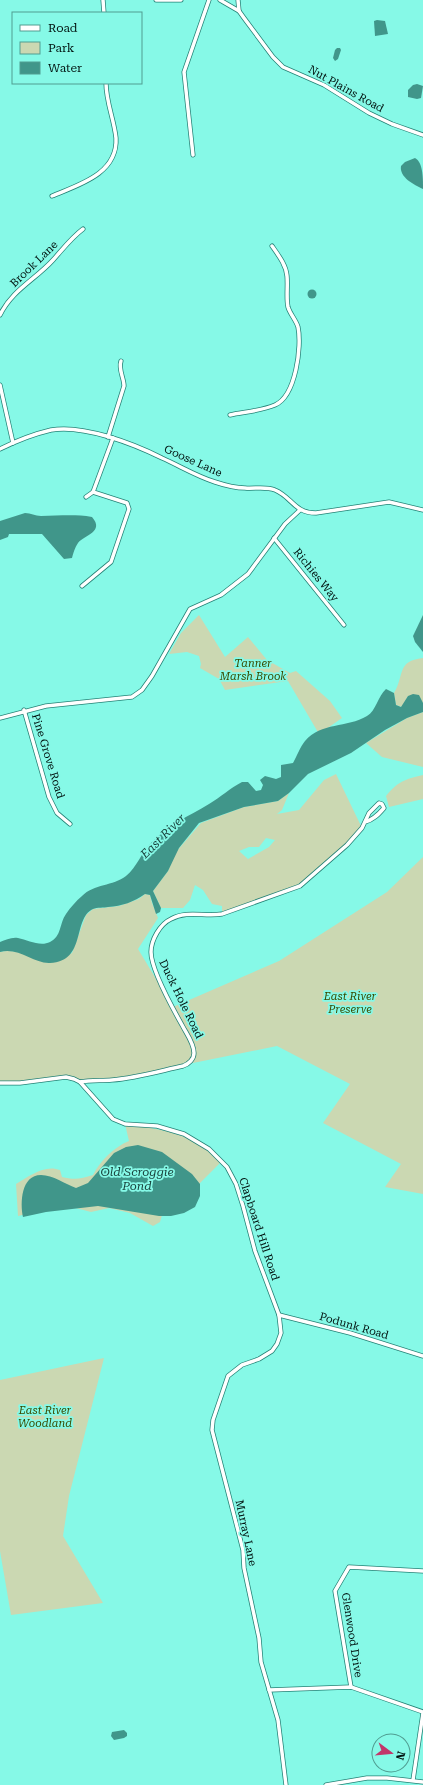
<svg xmlns="http://www.w3.org/2000/svg" width="423" height="1785" viewBox="0 0 423 1785" font-family="'Roboto Serif',serif">
<rect width="100%" height="100%" fill="#86f9e7"/>
<!-- green -->
<g fill="#cbd8b2" fill-rule="evenodd">
<path d="M199 615 225 657 248 637 267 660 290 673 296 671 330 701 342 718 319 734 288 681 225 690 219 679 200 668 201 664 199 656 187 652 169 654 181 633Z"/>
<path d="M423 658V703L408 696 402 707 396 705 394 693C405 675 396 661 423 658Z"/>
<path d="M423 712V767L382 757 366 743 407 718Z"/>
<path d="M336 774 362 828 356 836 300 886 222 914V906L212 904 203 890 195 885 190 900 183 908H161L153 891 168 871 175 853 201 823 244 807 278 801 289 793 282 810 277 814 299 810 324 780ZM266 838 275 840 269 847 248 859 239 851 249 847H259Z"/>
<path d="M423 775V799L389 807 386 796C397 782 405 779 423 775Z"/>
<path d="M423 857V1194L385 1187 401 1164 323 1123 350 1084 277 1046 188 1064 143 1075 80 1082 66 1077 20 1083H0V952C16 948 34 958 49 963L72 953 86 915 93 909 119 906 139 899 145 894 150 895 152 903 158 918 138 949 173 1007 279 961 387 892Z"/>
<path d="M125 1124C164 1130 191 1132 221 1162L176 1207 162 1215 160 1222 153 1226 130 1213 109 1208 91 1212 76 1208 49 1209 18 1216 16 1184C29 1176 45 1164 60 1170L62 1177C74 1180 81 1179 93 1175 100 1161 114 1147 129 1141Z"/>
<path d="M104 1358 69 1496 63 1536 103 1603 11 1615 0 1551V1380Z"/>
</g>
<!-- water -->
<g fill="#40968a">
<path d="M377 20 385 21 388 34 375 36 374 21Z"/>
<path d="M337 48H340L341 50 338 59 335 61 333 58 335 50Z"/>
<path d="M417 84 423 86 421 98 417 99 408 97V90L413 85Z"/>
<path d="M415 158C423 162 423 178 423 189 414 185 399 177 401 166L405 162Z"/>
<circle cx="312" cy="294" r="4.5"/>
<path d="M25 513C31 513 35 516 41 516 58 516 74 514 92 517 105 532 84 535 78 543 75 547 73 554 72 558L64 559 42 534H9L8 537 0 540V521Z"/>
<path d="M423 615V652L415 642 413 636Z"/>
<path d="M386 689 394 693 396 705 401 707 408 696 413 694 419 695 423 703V712L407 718 385 730 351 753 308 774 289 793 278 801 244 807 199 823 179 848 168 871 153 891 161 908 160 912 156 914 150 895 145 894C134 902 122 906 108 907 104 908 97 907 93 909 72 919 87 961 50 963 34 964 19 947 0 952V942C6 940 11 937 18 938 28 940 40 947 50 942 62 936 59 924 66 914 70 908 76 901 82 896 94 884 113 886 126 876 137 867 141 853 151 843 168 825 189 816 209 804 221 797 230 788 242 782H248L256 791 261 790 263 785 260 780 265 776 276 779 281 777V765L293 763C297 756 300 747 305 741 321 722 347 728 367 716 376 711 378 696 386 689Z"/>
<path d="M138 1145 162 1152 192 1174 200 1184V1196L195 1207 184 1213 171 1216H159L98 1206 46 1212 23 1217C20 1203 21 1175 41 1175 53 1175 65 1184 76 1188L88 1183 114 1153 126 1147Z"/>
<path d="M124 1730 127 1733V1736L124 1738 114 1740 111 1736 112 1732Z"/>
</g>
<g fill="none" stroke-linecap="round" stroke-linejoin="round">
<!-- minor casing -->
<g stroke="#258276" stroke-width="5">
<g id="minor">
<path d="M103 0 104 13"/>
<path d="M156 0H181"/>
<path d="M220 0 239 11"/>
<path d="M238 0 239 11 244 18 273 57 283 67 324 85 369 113 392 124 423 135"/>
<path d="M193 155 184 72 209 0"/>
<path d="M52 196C78 185 118 174 116 138 114 119 106 102 106 83"/>
<path d="M0 315C12 290 36 279 53 260 63 249 71 238 83 229"/>
<path d="M0 385 13 443"/>
<path d="M230 415C244 412 261 411 275 405 296 396 302 346 298 327 296 320 290 314 288 307 286 298 288 286 287 276 286 265 279 256 272 246"/>
<path d="M108 437 124 386C124 378 118 369 121 361"/>
<path d="M0 449C16 441 34 434 51 430 83 424 134 444 162 458 180 466 196 476 215 482 224 485 235 488 245 488 254 489 266 486 275 490 292 497 294 513 316 513L389 502 423 510"/>
<path d="M86 497 93 492"/>
<path d="M274 538 344 625"/>
<path d="M82 586 111 562 129 509 127 503 93 492 113 438"/>
<path d="M24 710 49 797 57 813 70 824"/>
<path d="M0 718 46 706 132 697 142 690 152 676 190 609 221 595 248 574 285 524 300 510"/>
<path d="M80 1082C91 1080 101 1081 112 1080 136 1078 160 1071 183 1066 189 1064 194 1059 194 1053 194 1043 186 1033 182 1025 173 1009 151 969 151 952 151 940 160 924 171 919 187 910 205 917 222 914L300 886 347 845 362 828 369 813 379 803 382 804 384 808C378 815 373 820 365 822"/>
<path d="M0 1083H20L66 1077 74 1079 80 1082 113 1119 125 1124 157 1126 184 1134 209 1149 227 1167 236 1184 243 1206 255 1251 279 1315 281 1333 277 1344 272 1351 259 1359 242 1365 228 1376 213 1420 212 1430 243 1550 244 1568 259 1638 261 1662 278 1720 286 1785"/>
<path d="M279 1315 350 1333 423 1356"/>
<path d="M351 1687 335 1591 349 1567 423 1571"/>
<path d="M269 1690 351 1687 423 1712"/>
<path d="M413 1780 423 1713"/>
<path d="M326 1785 367 1778H387L423 1782"/>
</g>
</g>
<!-- minor -->
<use href="#minor" stroke="#fff" stroke-width="3.5"/>
</g>
<g text-anchor="middle" dominant-baseline="central" stroke-width="3.5" stroke-linejoin="round" paint-order="stroke">
<!-- street labels -->
<g font-size="11" fill="#00120f" stroke="#86f9e7">
<text transform="translate(346 89) rotate(29)">Nut Plains Road</text>
<text transform="translate(34 264) rotate(-44)">Brook Lane</text>
<text transform="translate(193 461) rotate(24)">Goose Lane</text>
<text transform="translate(316 575) rotate(51)">Richies Way</text>
<text transform="translate(48 756) rotate(73)">Pine Grove Road</text>
<text transform="translate(181 999) rotate(64)">Duck Hole Road</text>
<text transform="translate(259 1229) rotate(72)">Clapboard Hill Road</text>
<text transform="translate(354 1326) rotate(16)">Podunk Road</text>
<text transform="translate(246 1533) rotate(78)">Murray Lane</text>
<text transform="translate(352 1635) rotate(81)">Glenwood Drive</text>
</g>
<!-- park labels -->
<g font-size="11" font-style="italic" fill="#3a4a01" stroke="#86f9e7">
<text x="253" y="663">Tanner<tspan x="253" dy="13">Marsh Brook</tspan></text>
<text x="350" y="996">East River<tspan x="350" dy="13">Preserve</tspan></text>
<text x="45" y="1410">East River<tspan x="45" dy="13">Woodland</tspan></text>
</g>
<!-- water labels -->
<g font-size="12" font-style="italic" fill="#173f39" stroke="#86f9e7">
<text transform="translate(163 836) rotate(-45)">East River</text>
<text x="137" y="1172">Old Scroggie<tspan x="137" dy="14">Pond</tspan></text>
</g>
</g>
<!-- legend -->
<rect x="12" y="12" width="130" height="72" fill="#86f9e7" stroke="#509d91"/>
<rect x="20" y="25" width="20" height="6" fill="#ffffff" stroke="#509d91"/>
<text x="48" y="32" font-size="12" fill="#00120f">Road</text>
<rect x="20" y="42" width="20" height="12" fill="#cbd8b2" stroke="#509d91"/>
<text x="48" y="52" font-size="12" fill="#00120f">Park</text>
<rect x="20" y="62" width="20" height="12" fill="#40968a" stroke="#509d91"/>
<text x="48" y="72" font-size="12" fill="#00120f">Water</text>
<!-- north arrow -->
<g transform="translate(391 1753) rotate(106)"><circle r="19" fill="#86f9e7" stroke="#509d91"/>
<path d="M0-3L7 15L0 10L-7 15Z" fill="#c2366a"/>
<text y="-6" font-size="11" font-weight="bold" text-anchor="middle" fill="#00120f">N</text>
</g>
</svg>
